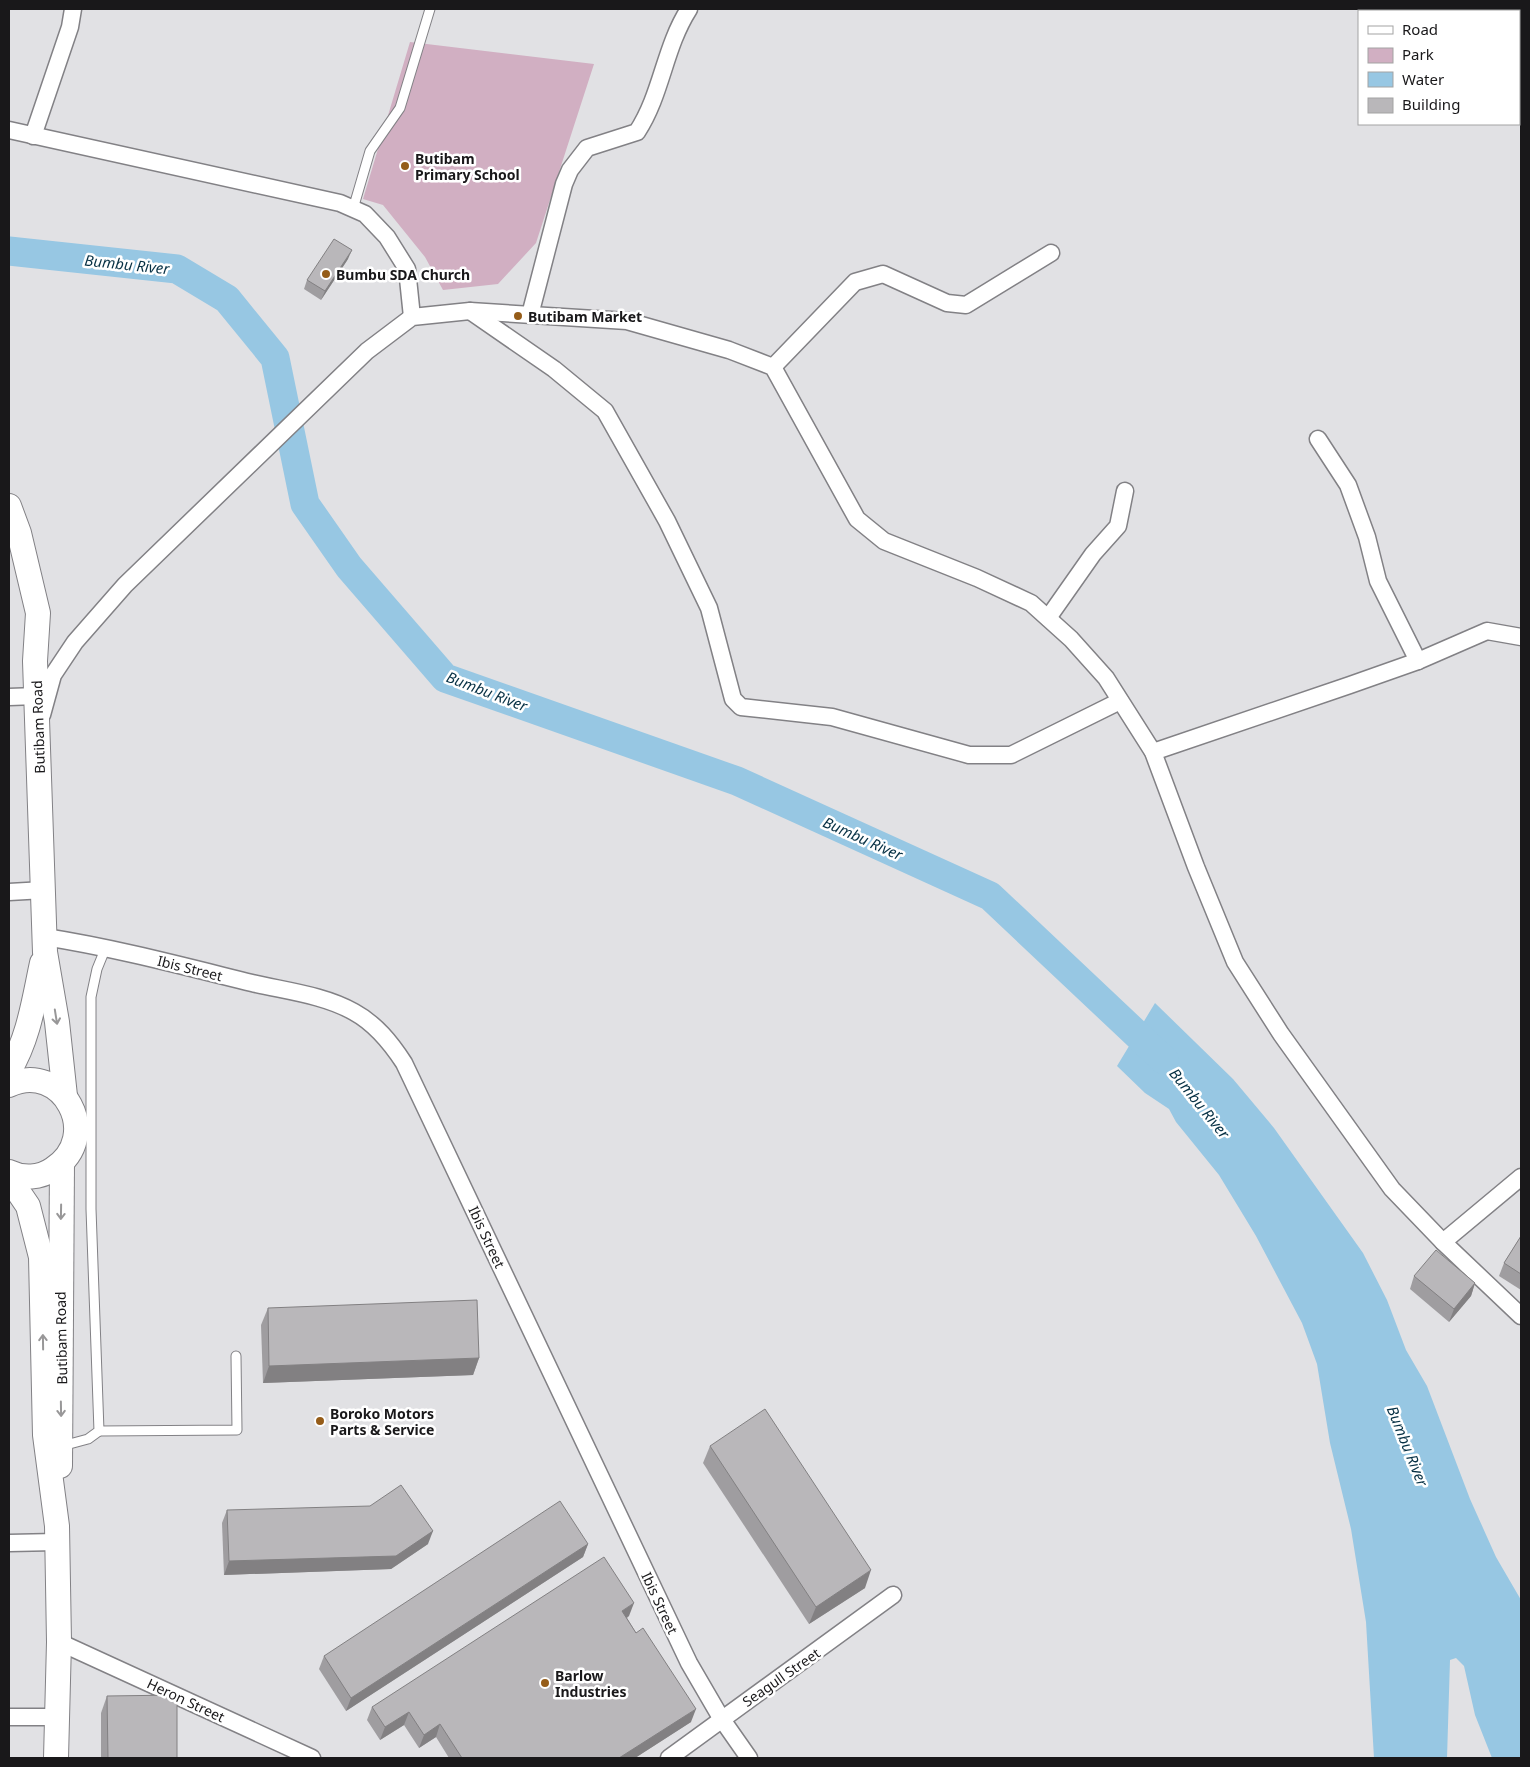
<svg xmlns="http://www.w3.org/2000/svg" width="1530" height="1767" viewBox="0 0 1530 1767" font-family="'Noto Sans',sans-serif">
<rect width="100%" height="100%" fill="#e1e1e4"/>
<!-- green -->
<path fill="#d1afc2" d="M410 42 594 64 536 243 498 284 443 290 425 257 383 205 363 199Z"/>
<!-- water -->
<path fill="#97c7e3" d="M1155 1003 1233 1079 1274 1128 1363 1253 1387 1300 1406 1350 1427 1386 1470 1499 1496 1557 1521 1600V1758H1492L1475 1715 1464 1666 1456 1658 1450 1660 1447 1758H1374L1366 1622 1351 1529 1330 1443 1317 1364 1302 1323 1256 1236 1219 1175 1176 1122 1169 1109 1145 1093 1117 1066Z"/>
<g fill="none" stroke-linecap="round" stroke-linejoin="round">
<!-- river -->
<path stroke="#97c7e3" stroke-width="29" d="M9 251 177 269 227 299 275 358 305 504 349 567 445 678 737 781 990 896 1164 1060"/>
<!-- service casing -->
<g stroke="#828185" stroke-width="11">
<g id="service">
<path d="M353 209 370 151 400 108 430 9"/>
<path d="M99 1431 237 1430 236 1356"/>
<path d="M62 1446 88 1439 99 1431 91 1209V997L97 969 106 947"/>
</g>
</g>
<!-- minor casing -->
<g stroke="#828185" stroke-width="19">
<g id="minor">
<path d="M9 130 340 203 365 214 387 237 407 269 412 317"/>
<path d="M33 136 70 27 73 9"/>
<path d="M470 311 554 369 605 411 667 521 709 608 733 699 741 707 832 717 969 755H1011L1120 701"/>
<path d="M530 315 564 184 570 170 587 148 637 132C662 94 664 48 689 9"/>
<path d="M773 367 855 282 883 274 947 303 966 305 1051 253"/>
<path d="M1318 439 1348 485 1367 537 1378 581 1418 661"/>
<path d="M1048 618 1093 554 1118 526 1125 491"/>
<path d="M9 697 37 696"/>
<path d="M42 715 53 675 75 642 125 585 367 351 412 317 470 311 627 321 729 350 773 367 857 519 884 541 977 578 1031 603 1071 639 1106 678 1153 752 1196 867 1235 962 1281 1034 1392 1189 1443 1242 1521 1316"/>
<path d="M1153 752 1350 685 1418 661 1487 631 1521 637"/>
<path d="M9 892 44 890"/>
<path d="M45 937C115 948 183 966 252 983 286 991 324 995 354 1012 376 1024 391 1043 404 1063L689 1663 721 1718 749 1758"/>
<path d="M1443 1242 1521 1177"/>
<path d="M9 1543 56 1542"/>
<path d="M59 1642 312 1758"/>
<path d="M9 1717H57"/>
<path d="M669 1758 893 1595"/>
</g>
</g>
<!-- secondary casing -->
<g stroke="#828185" stroke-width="26">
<g id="secondary">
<path d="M9 506 19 533 38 613 35 661 45 952 57 1022 65 1096"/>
<path d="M9 1071C29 1038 34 1000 42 963"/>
<path d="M9 1085C62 1060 104 1136 53 1169 40 1178 23 1179 9 1172"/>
<path d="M9 1178 28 1206 41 1257 45 1435 57 1526 59 1642 56 1758"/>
<path d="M60 1466 62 1163"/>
</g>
</g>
<!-- service -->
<use href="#service" stroke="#fff" stroke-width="9"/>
<!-- minor -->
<use href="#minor" stroke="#fff" stroke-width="16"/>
<!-- secondary -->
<use href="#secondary" stroke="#fff" stroke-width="24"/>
</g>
<!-- wall -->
<g fill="#9f9da0">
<path d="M348 259 321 300 304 289 307 280Z"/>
<path d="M1521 1236V1290L1499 1276 1504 1263Z"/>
<path d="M1414 1276 1475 1283 1471 1296 1449 1322 1410 1289Z"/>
<path d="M268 1308 479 1358 473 1375 263 1383 261 1325Z"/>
<path d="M710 1446 865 1588 809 1624 703 1463Z"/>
<path d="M227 1510 428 1544 391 1569 224 1575 222 1523Z"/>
<path d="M588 1544 583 1557 346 1711 319 1669 324 1656Z"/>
<path d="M629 1616 627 1618 691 1722 635 1758H449L436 1737 419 1748 404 1725 380 1740 367 1720 372 1707Z"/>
<path d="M107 1696 177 1758H101V1713Z"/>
</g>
<!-- shaded-wall -->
<g fill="#828082">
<path d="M352 250 348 259 321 300 325 291Z"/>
<path d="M1475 1283 1471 1296 1449 1322 1454 1309Z"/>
<path d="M479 1358 473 1375 263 1383 269 1366Z"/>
<path d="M433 1531 428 1544 391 1569 224 1575 229 1561Z"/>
<path d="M588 1544 583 1557 346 1711 351 1698Z"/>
<path d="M871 1570 865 1588 809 1624 816 1607Z"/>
<path d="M634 1603 629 1616 617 1624 622 1611Z"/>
<path d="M696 1709 691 1722 635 1758H619Z"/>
<path d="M409 1712 404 1725 380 1740 385 1727Z"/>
<path d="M440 1724 436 1737 419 1748 424 1735Z"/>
</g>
<!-- building -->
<g fill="#b9b7ba" stroke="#828082">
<path d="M334 239 352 250 325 291 307 280Z"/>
<path d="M1521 1236V1274L1504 1263Z"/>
<path d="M1436 1250 1475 1283 1454 1309 1414 1276Z"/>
<path d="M477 1300 479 1358 269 1366 268 1308Z"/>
<path d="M765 1409 871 1570 816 1607 710 1446Z"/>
<path d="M401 1485 433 1531 396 1556 229 1561 227 1510 370 1506Z"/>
<path d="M560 1501 588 1544 351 1698 324 1656Z"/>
<path d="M604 1557 634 1603 622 1611 636 1633 643 1628 696 1709 619 1758H462L440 1724 424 1735 409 1712 385 1727 372 1707Z"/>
<path d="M177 1695V1758H108L107 1696Z"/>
</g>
<!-- one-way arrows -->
<defs><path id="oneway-shaft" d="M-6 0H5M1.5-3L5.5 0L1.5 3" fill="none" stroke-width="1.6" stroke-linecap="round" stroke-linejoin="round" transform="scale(1.25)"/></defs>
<g stroke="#989798">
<use href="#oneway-shaft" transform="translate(56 1017) rotate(81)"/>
<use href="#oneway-shaft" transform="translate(61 1212) rotate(91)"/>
<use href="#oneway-shaft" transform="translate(43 1342) rotate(-91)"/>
<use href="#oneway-shaft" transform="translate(61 1409) rotate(89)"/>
</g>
<!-- markers -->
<g fill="#955c18" stroke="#fff" stroke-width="2">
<circle cx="405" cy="166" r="5"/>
<circle cx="326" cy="274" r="5"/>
<circle cx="518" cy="316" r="5"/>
<circle cx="320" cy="1421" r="5"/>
<circle cx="545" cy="1683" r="5"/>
</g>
<g text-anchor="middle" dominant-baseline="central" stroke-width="5" stroke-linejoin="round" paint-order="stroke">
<!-- poi labels -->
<g font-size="14" font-weight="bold" fill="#19181a" stroke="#fff" text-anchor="start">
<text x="415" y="158">Butibam<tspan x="415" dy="16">Primary School</tspan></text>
<text x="336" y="274">Bumbu SDA Church</text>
<text x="528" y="316">Butibam Market</text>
<text x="330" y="1413">Boroko Motors<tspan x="330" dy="16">Parts &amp; Service</tspan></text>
<text x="555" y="1675">Barlow<tspan x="555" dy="16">Industries</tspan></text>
</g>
<!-- street labels -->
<g font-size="14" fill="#19181a" stroke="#fff">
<text transform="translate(38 727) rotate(-92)">Butibam Road</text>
<text transform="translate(190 968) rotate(14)">Ibis Street</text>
<text transform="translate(487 1237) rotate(65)">Ibis Street</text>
<text transform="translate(61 1338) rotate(-91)">Butibam Road</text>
<text transform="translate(660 1603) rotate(65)">Ibis Street</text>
<text transform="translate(781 1677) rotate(-35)">Seagull Street</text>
<text transform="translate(186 1700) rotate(25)">Heron Street</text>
</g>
<!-- water labels -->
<g font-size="15" font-style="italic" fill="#063044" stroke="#fff">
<text transform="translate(127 264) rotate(6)">Bumbu River</text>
<text transform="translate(487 691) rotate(21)">Bumbu River</text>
<text transform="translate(863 838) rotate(24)">Bumbu River</text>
<text transform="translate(1200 1103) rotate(51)">Bumbu River</text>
<text transform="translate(1408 1446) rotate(68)">Bumbu River</text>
</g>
</g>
<!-- border -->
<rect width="1530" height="1767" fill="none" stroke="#19181a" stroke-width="20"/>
<!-- legend -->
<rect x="1358" y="10" width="162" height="115" fill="#ffffff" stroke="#a3a3a3"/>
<rect x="1368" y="26" width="25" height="8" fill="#ffffff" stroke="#a3a3a3"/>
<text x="1402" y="35" font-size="15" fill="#19181a">Road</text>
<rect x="1368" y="48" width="25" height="15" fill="#d1afc2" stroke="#a3a3a3"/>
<text x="1402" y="60" font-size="15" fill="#19181a">Park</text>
<rect x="1368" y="72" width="25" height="15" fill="#97c7e3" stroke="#a3a3a3"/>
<text x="1402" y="85" font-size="15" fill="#19181a">Water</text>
<rect x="1368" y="98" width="25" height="15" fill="#b9b7ba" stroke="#a3a3a3"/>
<text x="1402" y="110" font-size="15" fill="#19181a">Building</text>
</svg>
